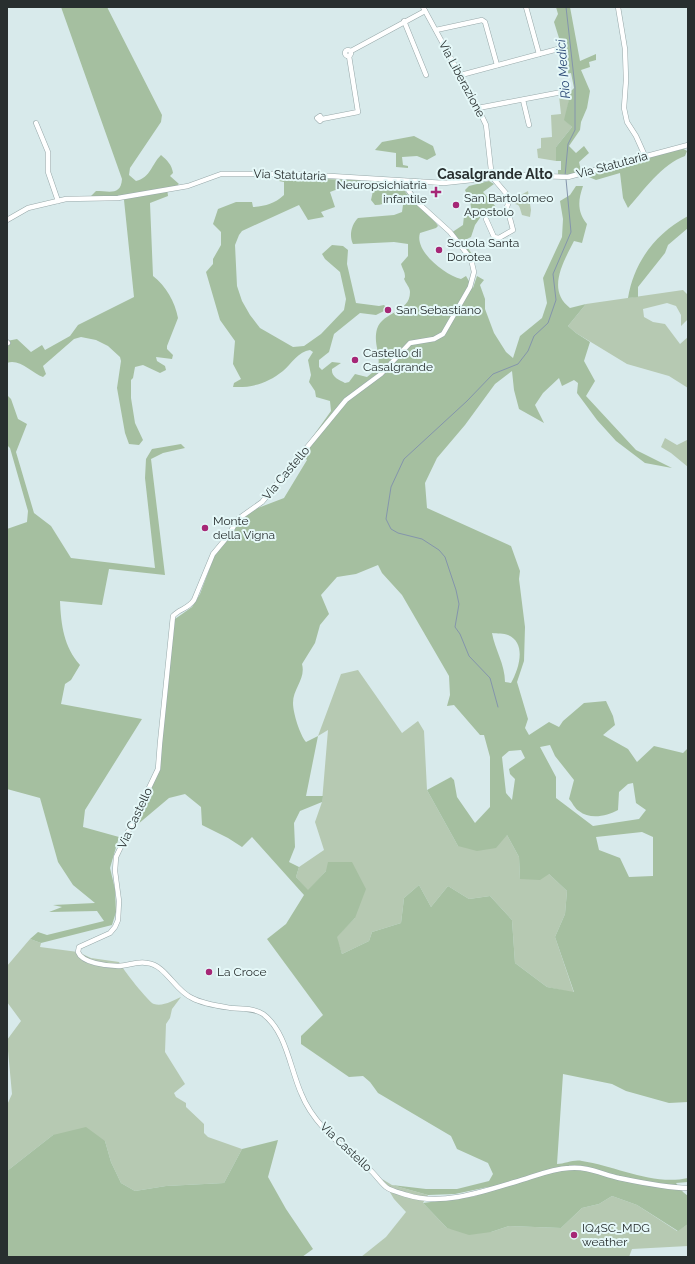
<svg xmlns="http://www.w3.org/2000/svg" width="695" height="1264" viewBox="0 0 695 1264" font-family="Raleway,sans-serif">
<rect width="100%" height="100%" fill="#d8eaeb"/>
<!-- green -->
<g fill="#b6c9b2">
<path d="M565 86 571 91 565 120 572 127 556 147V161L538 158 537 149 541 148V138L552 137 551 115 561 114 558 87Z"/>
<path d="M528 191 531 210 530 217 522 215C518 200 519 208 510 201Z"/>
<path d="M683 290 688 295V319L681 326V315L676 306 667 303 643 309 644 317 653 322 665 324 680 344 688 337V388L669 376 627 364 576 333 568 326 586 304Z"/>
<path d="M665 438 677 445 687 440 688 467 671 453 661 447Z"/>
<path d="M358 670 402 733 418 721 424 731 427 790 458 846 507 835 519 857 520 879 548 873 567 891 565 914 555 937 574 993 547 987 515 963 512 920 490 896 469 899 448 886 431 907 419 885 404 898 401 923 372 932 369 941 342 954 336 937 355 918 326 871 308 891 296 877 299 867 324 850 315 822 322 802 328 730 318 736 341 674Z"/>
<path d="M30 939 41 943 40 947 78 952 91 958 119 962C122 968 149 1003 154 1004 163 1007 174 1000 181 997L172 1009 170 1018 166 1024 165 1052 185 1084 174 1093 176 1097 186 1103V1107L204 1124V1133L208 1137 242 1149 224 1183 166 1186 135 1191 121 1183 111 1162 105 1141 53 1135 7 1171V1105L12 1094 7 1040 21 1021 7 1002V966Z"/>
<path d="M382 1179 392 1185 428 1195 423 1203 447 1228 491 1232 509 1226 561 1228 582 1208 599 1204 612 1196 637 1205 677 1231 688 1224V1246L632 1249 629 1257H361L386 1237 406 1212 394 1199Z"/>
</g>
<!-- forest -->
<g fill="#a5bfa0" fill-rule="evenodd">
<path d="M61 7H107L162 115 161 122 130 168 129 175 136 181C151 177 151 165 161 155 167 160 172 165 173 173L170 176 179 184 176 186 167 188 168 196 150 203 153 276C166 286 175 302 178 318L167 346V349L173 355 172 359 156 357 157 361 165 366 166 370 160 373 143 365 135 367 133 378 131 380V398L135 423 143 440 139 445 129 444 125 433 117 388 121 361 120 357 108 346 96 340 81 337 74 339 43 366 46 374 43 377C32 373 19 358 7 363V341L17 339 31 352 42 345 45 350 70 336 78 325 134 297 124 200 122 198 91 196 96 191C109 191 121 196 122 179Z"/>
<path d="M556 7H570L580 61 596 54V60L589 62 590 67 581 70 590 91 587 108 581 122 580 130 569 146 576 153 584 146 589 153 579 162 581 171 568 175 558 174V170H561V161H556V147L572 127 564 120 571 91 574 88 571 73 566 74 564 54 554 22 558 14Z"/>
<path d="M414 136 433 146 436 155 427 160 417 156 402 157 403 165 408 166V168L396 167V153L375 150 382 142Z"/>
<path d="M682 148 687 151 685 156C662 164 644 190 628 208L623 198 620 173 596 180 584 175Z"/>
<path d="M280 178 361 180 355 188 346 186 330 192 335 207 321 212 324 217 308 220 299 205 242 231 239 235 235 245 237 286 242 301 250 315 260 328 293 347 304 346 321 334 344 310 346 299 340 272 325 259 322 254 332 245 343 246 348 250 347 264 356 303 379 306 384 305 385 306 384 311 376 315 360 313 334 334 329 352 319 360V367L322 370 332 362 341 363 332 369C331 377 339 380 345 383L349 382 355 374 367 377 378 368C381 353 373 344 377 329 383 311 410 313 410 292 410 288 407 285 405 281 403 277 405 280 405 276 405 272 402 268 401 264L408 256V244L394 242 353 244C349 236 351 225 358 218L394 215 402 212 403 205C394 198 384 205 375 205L371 200 373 191 370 182 372 180 401 182 406 193 436 223 438 226 436 228 420 233C414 251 445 275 461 279L466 276 473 288 477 276 484 280 480 285 485 299V309L494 333 506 352 513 358 520 336 542 318 547 303 543 278 562 237 563 219 560 201 570 195 576 186H583C578 200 577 212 587 224L582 243 574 241C564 261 546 290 570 308L586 304 568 326 576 333 590 342 584 361 595 381 586 396 636 450 672 468 645 463 616 441 597 420 577 393 578 383 574 380 562 386 559 378 543 393 535 405 544 423 519 409 514 390 512 371 495 384 465 425 437 458 425 483 427 508 511 546 520 571 519 579 525 627 524 661 517 682 528 719 525 728 529 735 549 722 559 727 563 721 584 703 606 701 613 716 615 725 603 735 628 749 637 762 654 746 683 753 688 748V1102L669 1103 626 1091 612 1084 563 1074 557 1164C565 1164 574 1159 582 1161 616 1166 653 1186 688 1178V1182L676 1183 683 1192 688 1196V1224L678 1231 637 1205 612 1196 599 1204 582 1208 561 1228 509 1226 491 1232 469 1235 447 1228 423 1203 476 1196 488 1187 455 1194 428 1195 392 1185 426 1189H457L489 1181 493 1174 488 1163 457 1149 451 1136 378 1093 370 1082 363 1076 349 1077 301 1044V1036L323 1015 267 939 286 924 304 895 252 837 242 847 228 838 202 825 201 807 185 794 169 798 131 830 159 768 175 619 192 607 200 594 215 554 238 520 253 510 284 498 307 460 301 453 331 411 330 401 316 397 315 391 309 382 311 375 308 360 313 352 310 350C299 351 291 364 283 371 268 383 252 388 233 387L234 383 241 379 233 364 235 341 220 320 206 272 213 264V259L221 245V232L213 224 218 209 236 202H252L253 207C266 206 274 204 284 195V182L279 181ZM378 565 382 573 402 595 449 676 450 695 447 706 454 705 480 735H484L490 757V807L475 823 457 797 454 780 451 777 427 790 458 846 477 851 496 848 507 835 519 857 520 879 540 880 549 874 567 891 565 914 555 937 574 992 547 987 515 963 512 920 490 896 469 899 448 886 431 907 419 885 404 898 401 923 372 932 369 941 342 954 337 937 355 918 366 889 352 862H328L326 871 308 890 296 877 299 867 289 862 295 847 294 823 300 811 322 802 323 796H306L318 736 306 742C300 735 293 713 293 703 293 688 306 679 302 664L315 643 320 625 329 614 321 595 337 577 356 574ZM492 633C497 634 504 633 508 635 527 643 519 669 511 683L505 682C505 664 495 650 492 633ZM550 745 555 756 574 780 569 799C572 802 575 809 579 811 590 820 607 816 618 810L619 792 628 784 633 783 636 803 646 810 639 819 593 826 556 798V777L540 747ZM521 750 525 758 509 769 510 774 515 779 512 800 506 793 502 757 509 751ZM642 832 653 837V876L629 877 620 858 599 850 596 837Z"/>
<path d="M489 181 494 184 483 192 496 207 493 213 484 212 475 225 471 237 463 241 472 254 469 257 451 233 463 225 464 216 472 213 470 201 465 190 469 186Z"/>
<path d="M688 216V228L668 245 665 253 638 287V297L628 298C634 262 655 234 688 216Z"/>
<path d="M7 395 11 399 18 419 27 424 16 452 34 513 51 526 71 558 155 568 145 478 146 459 152 449 181 444 185 448 163 453 151 459 165 575 109 569 102 605 60 601C61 625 64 647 80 665L71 680 65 684 61 704 142 719 85 810 83 827 119 837 110 868 115 889 116 912 112 925 41 943 30 939 38 932 47 935 104 921 97 911 49 912 62 907 53 905 95 903 73 885 58 862 40 798 7 789V529L27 522 28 511 10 448 7 445Z"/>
<path d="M86 1127 105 1141 111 1162 121 1183 135 1191 166 1186 224 1183 242 1149 278 1140 268 1177 286 1209 313 1249 302 1257H7V1171L53 1135Z"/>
</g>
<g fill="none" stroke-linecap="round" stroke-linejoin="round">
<!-- stream -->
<g stroke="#8495ac" stroke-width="1">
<path d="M565 176 568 144 575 130V87L566 7"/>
<path d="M498 707 490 678 469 656 460 634 455 627 459 604 456 590 445 557 439 550 422 539 398 533 391 529 386 519 391 487 404 459 467 401 493 374 518 364 528 351 534 336 548 323 556 300 553 274 571 232 566 179"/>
</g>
<!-- street casing -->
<g stroke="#98a9aa" stroke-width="5.5">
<g id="street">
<path d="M423 7 478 108 486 125 491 170 493 178 510 198 507 207 513 230 499 238 494 237 486 219"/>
<path d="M526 7 539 54"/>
<path d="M618 7 625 49 626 80 624 108 627 122 636 136 645 156"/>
<path d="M404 21 426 75"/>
<path d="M436 30 482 20 485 22 497 65"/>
<circle cx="348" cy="53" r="3"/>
<path d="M351 51 425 11"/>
<path d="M461 75 558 49"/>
<path d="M523 100 529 125"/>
<path d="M478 108 562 92"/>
<path d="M322 119 320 116 317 118 320 121 322 119 358 112 349 56"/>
<path d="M36 123 48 152V172L58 201"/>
<path d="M404 181 405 186 417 202 450 232 471 259 474 272 470 287 443 334 434 339 410 343 381 374 346 400 262 502 238 519 228 536 213 554 194 600C188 609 179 609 173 616L160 743 158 769 116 857 115 871 119 901 118 920 115 927 110 933 79 947 78 952C82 963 107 966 118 966 128 966 136 961 147 963 166 965 174 990 192 998 203 1004 218 1006 231 1008 242 1009 254 1008 263 1014 286 1031 290 1068 301 1093 314 1126 343 1146 369 1169 375 1174 380 1182 386 1187 391 1191 401 1193 407 1195 441 1206 482 1192 515 1182 533 1177 550 1169 569 1168 586 1166 602 1174 619 1178 638 1182 669 1188 688 1188"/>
<path d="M7 220 28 208 66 199 118 198 188 186 221 174H298L444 183 518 175 568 177 688 145"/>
<path d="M7 342 8 343"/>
</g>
</g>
<!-- street -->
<use href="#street" stroke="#fff" stroke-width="4.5"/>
</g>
<!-- markers -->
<g fill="#a62776" stroke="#e5f8f8" stroke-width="1.5">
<path d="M434 186h4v4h4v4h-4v4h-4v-4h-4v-4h4z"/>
<circle cx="456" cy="205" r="4"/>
<circle cx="439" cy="250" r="4"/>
<circle cx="388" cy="310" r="4"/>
<circle cx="355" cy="360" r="4"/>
<circle cx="205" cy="528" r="4"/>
<circle cx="209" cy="972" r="4"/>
<circle cx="574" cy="1235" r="4"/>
</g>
<g text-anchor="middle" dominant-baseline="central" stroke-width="4" stroke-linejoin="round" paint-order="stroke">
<!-- street labels -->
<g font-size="12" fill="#282f2f" stroke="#e5f8f8">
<text transform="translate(462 79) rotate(62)">Via Liberazione</text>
<text transform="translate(612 165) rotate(-15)">Via Statutaria</text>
<text transform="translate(290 175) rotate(2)">Via Statutaria</text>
<text transform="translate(286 473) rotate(-50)">Via Castello</text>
<text transform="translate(135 818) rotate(-65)">Via Castello</text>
<text transform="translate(346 1147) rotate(43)">Via Castello</text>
</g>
<!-- poi labels -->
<g font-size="12" fill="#282f2f" stroke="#e5f8f8" text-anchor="start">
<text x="427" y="185" text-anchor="end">Neuropsichiatria<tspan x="427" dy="14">infantile</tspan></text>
<text x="464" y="198">San Bartolomeo<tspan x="464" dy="14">Apostolo</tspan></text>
<text x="447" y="243">Scuola Santa<tspan x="447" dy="14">Dorotea</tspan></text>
<text x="396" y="310">San Sebastiano</text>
<text x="363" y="353">Castello di<tspan x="363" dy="14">Casalgrande</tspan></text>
<text x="213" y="521">Monte<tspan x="213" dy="14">della Vigna</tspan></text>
<text x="217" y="972">La Croce</text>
<text x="582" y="1228">IQ4SC_MDG<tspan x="582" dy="14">weather</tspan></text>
</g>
<!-- water labels -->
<g font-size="13" font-style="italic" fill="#2d4a76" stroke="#e5f8f8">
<text transform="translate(563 69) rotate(-95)">Rio Medici</text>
</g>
<!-- quarter labels -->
<g font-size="14" font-weight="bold" fill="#282f2f" stroke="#e5f8f8">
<text x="495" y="174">Casalgrande Alto</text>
</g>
</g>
<!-- border -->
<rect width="695" height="1264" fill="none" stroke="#282f2f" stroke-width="16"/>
</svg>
